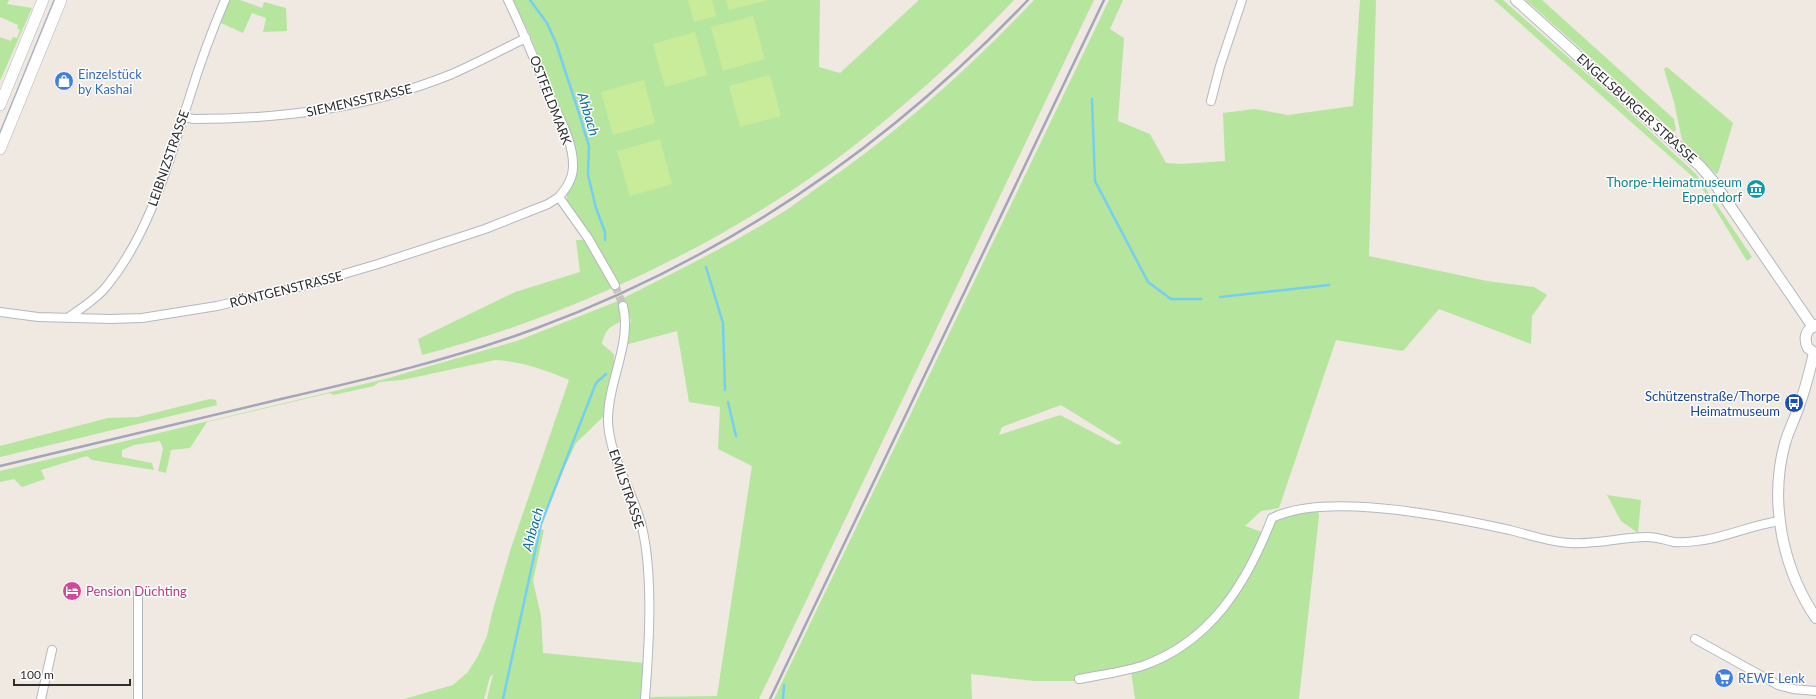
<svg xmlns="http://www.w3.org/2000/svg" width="1816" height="699" viewBox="0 0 1816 699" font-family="Lato,sans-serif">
<rect width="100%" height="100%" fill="#efe9e1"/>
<!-- green -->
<g fill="#b6e59e" fill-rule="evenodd">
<path d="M0 0H9L7 4 32 8 0 81V37L11 41 13 37 17 38 20 30 17 28 18 25 0 17Z"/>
<path d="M229 0H240L262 8 264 2 286 8 287 31 263 32 266 18 252 13 243 33 221 23Z"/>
<path d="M513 0H820L819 67 840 73 919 0H1014C961 56 903 108 842 155 719 247 570 316 422 355L418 339 515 292 580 272 576 240H594L567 201V193L575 178 578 161 572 137 529 33Z"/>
<path d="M1034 0H1094L759 699H648L649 697 717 696 752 466 718 449 720 407 689 402 677 331 625 345 631 320 619 300C674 273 728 246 780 214 792 207 804 197 817 188 896 134 968 70 1034 0Z"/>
<path d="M1109 0H1123L1110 29 1124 38 1118 121 1150 134 1166 163 1181 164 1225 161 1223 113 1255 109 1288 115 1353 106 1360 0H1376L1369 256 1487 281 1534 287 1547 295 1532 316 1531 344 1439 309 1403 351 1336 340 1279 508 1261 511 1245 526 1262 532C1243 574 1227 608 1190 637 1179 644 1167 650 1156 657L1159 661 1187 646 1210 627 1233 601 1242 588 1275 520 1287 514 1318 510 1319 516 1299 699H1135L1131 671 1077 681H1035L971 674 972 699H774ZM1061 405 1122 443 1117 445 1060 415 999 435 1002 427Z"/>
<path d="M1494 0H1503L1612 96 1696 174 1752 257 1747 261 1706 194 1693 177Z"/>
<path d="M1526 0H1542L1674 119 1676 130 1674 132Z"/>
<path d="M1667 67 1733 123 1718 173 1716 174 1682 140 1674 102 1664 69Z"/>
<path d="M618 301 622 321C609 327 605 330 602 344L614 354V367L604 416 576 443 536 529 544 530 533 581 541 616 543 653 644 663 641 699H487L493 674 490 677 484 699H404L453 685 468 672 478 656 487 636 492 613 511 548 569 380C547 370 519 361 495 360L402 380 379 382 374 386 333 395 330 393 207 422 190 448 171 450 166 473 158 471 163 449 160 441 134 445 122 450V457L152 463 154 470 92 460 87 456 41 470 45 479 22 487 14 479 0 482V471L385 379 517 341Z"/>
<path d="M210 399 216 400 217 405 0 457V446L108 418 138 417Z"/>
<path d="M1607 495 1641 500 1638 533 1621 521Z"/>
</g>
<!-- pitch -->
<g fill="#c9ec9a">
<path d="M688 0H712L716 16 694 22Z"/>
<path d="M726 0H768L729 10Z"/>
<path d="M753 16 765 59 723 71 711 27Z"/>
<path d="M695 32 707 75 665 87 653 44Z"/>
<path d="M770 75 781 116 740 127 729 86Z"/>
<path d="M644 80 655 123 613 135 601 92Z"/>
<path d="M660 139 672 184 630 196 617 151Z"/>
</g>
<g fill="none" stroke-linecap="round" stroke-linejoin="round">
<!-- stream -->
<g stroke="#75cff0" stroke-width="2.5">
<path d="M530 0 547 23 556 43 576 104 589 146 588 175 596 208 605 232V240"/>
<path d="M1092 99 1095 181 1148 282 1171 299H1201"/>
<path d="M706 267 723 323 725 390"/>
<path d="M1220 297 1329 285"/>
<path d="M728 402 736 436"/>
<path d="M503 699 541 524 596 383 606 374"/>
<path d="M783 699 784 685"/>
</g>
<!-- minor-tunnel -->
<path stroke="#c8c4bd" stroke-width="8" stroke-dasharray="8 4" stroke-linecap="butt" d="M615 285 623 306"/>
<!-- minor casing -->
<g stroke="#b4b7c1" stroke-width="10">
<g id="minor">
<path d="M508 0C523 31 536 63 549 95 559 117 574 143 573 167 573 178 566 189 559 197L588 238 615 285"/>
<path d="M1211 101 1220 66 1242 0"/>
<path d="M183 117 194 119C283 119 368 108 452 74 477 63 501 50 526 38"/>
<path d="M623 306C632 344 608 381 608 419 608 454 632 490 641 523 654 573 649 647 645 699"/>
<path d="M0 312 38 317 110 319 142 318 217 306 303 286 378 264 485 229 548 204 559 197"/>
<path d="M69 317C82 308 96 299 106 287 150 233 168 164 189 99 199 66 211 33 225 0"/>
<path d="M138 593V699"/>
<path d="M1695 639 1778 685 1793 689 1816 691"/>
<path d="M1079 679C1100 675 1122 672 1142 666 1211 642 1247 583 1272 518 1326 491 1452 517 1510 530 1530 535 1549 542 1569 543 1596 545 1621 537 1647 537 1657 537 1665 540 1674 542 1683 543 1695 541 1704 540 1730 536 1754 524 1781 521"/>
<path d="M41 699 52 650"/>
</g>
</g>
<!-- tertiary casing -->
<g stroke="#b4b7c1" stroke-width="12">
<g id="tertiary">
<path d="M1516 0 1700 166 1713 181 1813 327"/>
<path d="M1816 325C1806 329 1803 338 1808 348L1816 354"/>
<path d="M1814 353C1810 370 1806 387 1800 403 1796 417 1789 429 1785 443 1769 501 1782 568 1816 618"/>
</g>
</g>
<!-- secondary casing -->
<g stroke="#b4b7c1" stroke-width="12">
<g id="secondary">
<path d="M0 105 43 0"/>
<path d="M0 149 61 0"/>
</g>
</g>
<!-- minor -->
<use href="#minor" stroke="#fff" stroke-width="8"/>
<!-- tertiary -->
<use href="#tertiary" stroke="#fff" stroke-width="10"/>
<!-- secondary -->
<use href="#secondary" stroke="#fff" stroke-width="11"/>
<!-- tram -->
<path stroke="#a3a6b8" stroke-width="1" d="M0 132 54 0"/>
<!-- rail -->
<g stroke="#a3a6b8" stroke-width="2.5">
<path d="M0 466C94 444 188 421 281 399 368 379 454 359 537 328 726 258 890 145 1028 0"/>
<path d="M770 699 1104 0"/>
</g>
</g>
<!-- icons -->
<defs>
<g id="shop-disc" transform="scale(1)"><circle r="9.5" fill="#3f7fe0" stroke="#fff"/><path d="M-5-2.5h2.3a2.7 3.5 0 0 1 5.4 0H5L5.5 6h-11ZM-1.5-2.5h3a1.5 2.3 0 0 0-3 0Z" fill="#fff"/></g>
<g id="museum-disc" transform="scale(1)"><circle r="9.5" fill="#0f9aa8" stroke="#fff"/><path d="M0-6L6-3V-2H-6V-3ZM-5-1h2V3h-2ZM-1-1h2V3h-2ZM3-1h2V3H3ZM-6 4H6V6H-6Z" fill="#fff"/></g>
<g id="bus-disc" transform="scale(1)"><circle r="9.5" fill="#1a4fb4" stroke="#fff"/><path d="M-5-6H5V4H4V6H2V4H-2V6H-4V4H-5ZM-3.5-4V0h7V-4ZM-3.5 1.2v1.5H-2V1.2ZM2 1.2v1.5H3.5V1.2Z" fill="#fff"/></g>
<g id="hotel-disc" transform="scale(1)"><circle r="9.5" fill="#d1479c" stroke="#fff"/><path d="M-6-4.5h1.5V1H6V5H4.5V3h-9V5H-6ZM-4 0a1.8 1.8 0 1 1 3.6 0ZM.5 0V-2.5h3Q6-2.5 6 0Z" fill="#fff"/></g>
<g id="supermarket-disc" transform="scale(1)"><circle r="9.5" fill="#3f7fe0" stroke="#fff"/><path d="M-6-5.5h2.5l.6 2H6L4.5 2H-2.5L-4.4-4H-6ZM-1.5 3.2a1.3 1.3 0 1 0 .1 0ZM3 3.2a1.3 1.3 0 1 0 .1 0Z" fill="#fff"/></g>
</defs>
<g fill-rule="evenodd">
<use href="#shop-disc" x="64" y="81"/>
<use href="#museum-disc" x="1756" y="189"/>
<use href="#bus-disc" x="1794" y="403"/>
<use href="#hotel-disc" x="72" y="591"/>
<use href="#supermarket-disc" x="1724" y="678"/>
</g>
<g text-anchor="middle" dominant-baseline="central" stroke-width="3" stroke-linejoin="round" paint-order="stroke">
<!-- shop labels -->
<g font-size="13" fill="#366cbe" stroke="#fff" text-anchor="start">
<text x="78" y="74">Einzelstück<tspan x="78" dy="15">by Kashai</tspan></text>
<text x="1738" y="678">REWE Lenk</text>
</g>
<!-- street labels -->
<g font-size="13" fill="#2e2e2e" stroke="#fff">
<text transform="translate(359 100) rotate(-13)">SIEMENSSTRASSE</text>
<text transform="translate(551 100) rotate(69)">OSTFELDMARK</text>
<text transform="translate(1637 108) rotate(42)">ENGELSBURGER STRASSE</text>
<text transform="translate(168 158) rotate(-71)">LEIBNIZSTRASSE</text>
<text transform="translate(286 289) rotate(-14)">RÖNTGENSTRASSE</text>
<text transform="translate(627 489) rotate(71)">EMILSTRASSE</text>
</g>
<!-- culture labels -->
<g font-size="13" fill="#0d838f" stroke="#fff" text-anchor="end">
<text x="1742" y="182">Thorpe-Heimatmuseum<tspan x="1742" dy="15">Eppendorf</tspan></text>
</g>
<!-- transit labels -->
<g font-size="13" fill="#164399" stroke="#fff" text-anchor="end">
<text x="1780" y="396">Schützenstraße/Thorpe<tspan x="1780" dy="15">Heimatmuseum</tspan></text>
</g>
<!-- hotel labels -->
<g font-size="13" fill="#b23c85" stroke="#fff" text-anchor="start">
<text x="86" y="591">Pension Düchting</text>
</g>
<!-- water labels -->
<g font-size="14" font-style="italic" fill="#0d6fa3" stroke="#fff">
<text transform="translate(589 114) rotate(73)">Ahbach</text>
<text transform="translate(532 529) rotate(-74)">Ahbach</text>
</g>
</g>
<!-- scale -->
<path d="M14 679v6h116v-6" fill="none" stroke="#2e2e2e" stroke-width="2"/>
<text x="20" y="679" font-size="12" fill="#2e2e2e" stroke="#ffffff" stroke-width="3" paint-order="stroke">100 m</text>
</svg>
